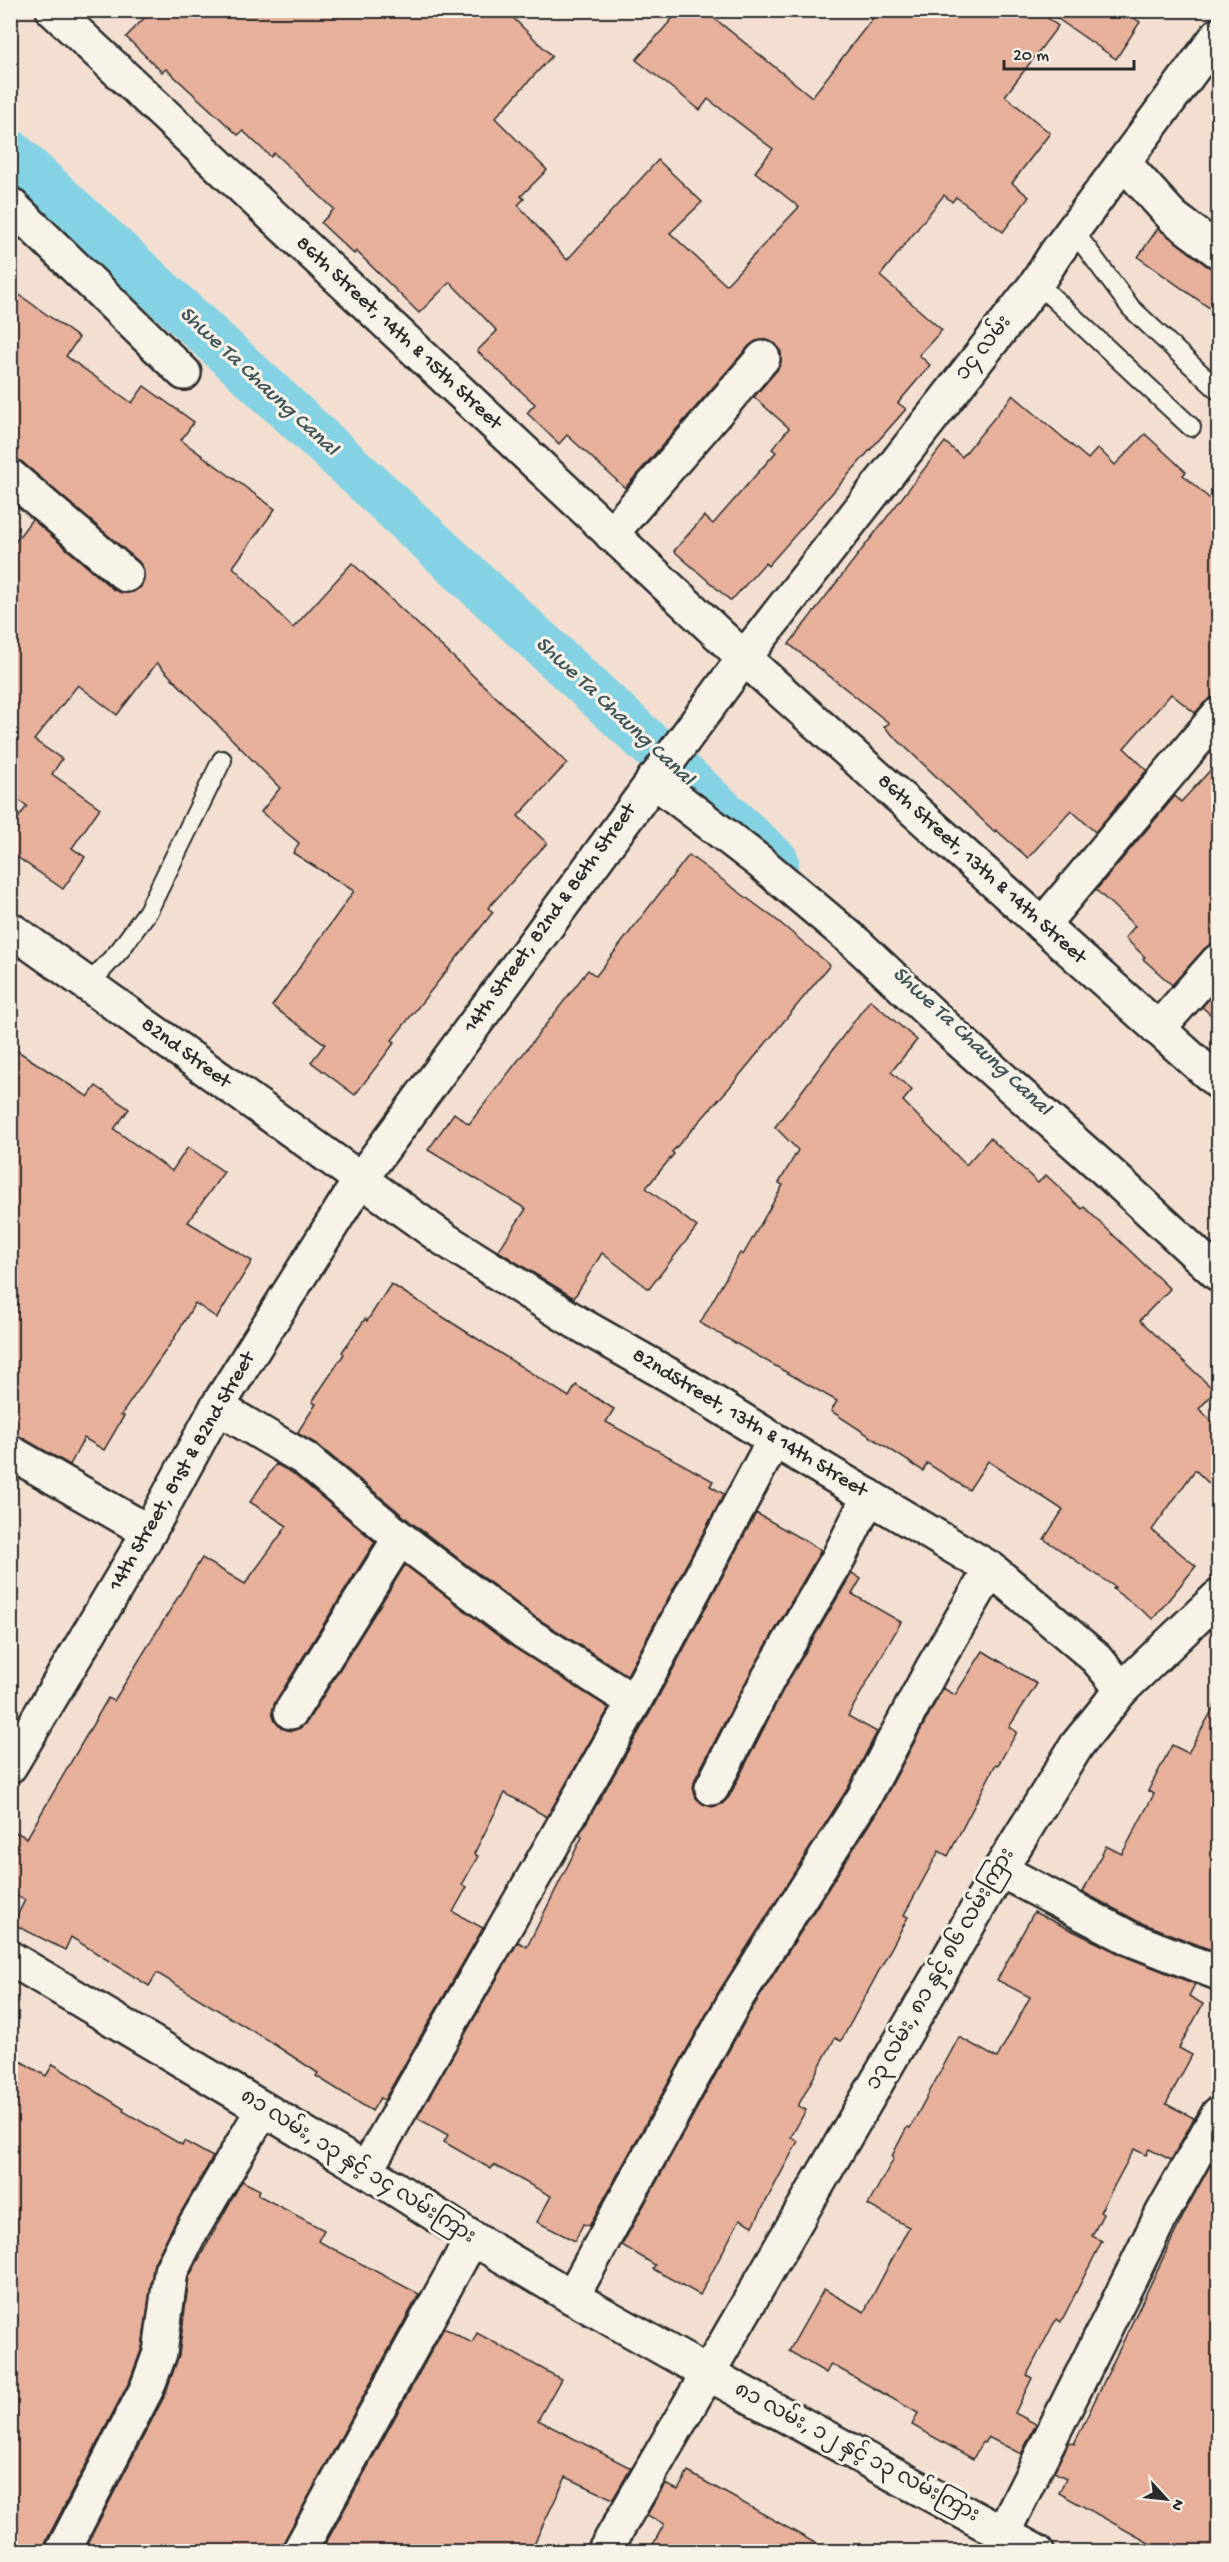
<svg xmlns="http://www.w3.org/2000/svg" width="1229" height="2562" viewBox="0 0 1229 2562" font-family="'Gochi Hand','Noto Sans Myanmar',sans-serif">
<rect width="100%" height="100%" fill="#f2dfd1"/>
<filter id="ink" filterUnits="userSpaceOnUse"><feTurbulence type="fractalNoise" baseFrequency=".0167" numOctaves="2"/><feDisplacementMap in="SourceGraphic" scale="12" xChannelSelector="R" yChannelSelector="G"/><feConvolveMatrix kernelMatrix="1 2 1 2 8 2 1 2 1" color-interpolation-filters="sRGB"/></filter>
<g filter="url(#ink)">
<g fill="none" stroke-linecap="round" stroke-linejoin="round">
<!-- canal -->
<path stroke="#84d2e3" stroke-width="46" d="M10 152 776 861"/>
</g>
<!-- building -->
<g fill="#e6b09b" stroke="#2b2b2b" stroke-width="1.5">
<path d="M152 10H505L552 56 495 118 547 170 521 196 524 199 518 205 567 260 658 160 702 202 670 233 726 285 799 207 755 172 773 149 708 99 700 110 636 60 680 10H704L812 97 879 10H1037L1058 26 1005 96 1050 133 1012 183 1029 197 1003 232 956 197 952 202 944 195 880 276 942 330 919 355 930 365 898 403 906 409 768 566 765 563 731 601 674 551 704 516 713 524 776 452 772 449 789 428 754 397 777 370 781 362V352L776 344 766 340 756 341 749 346 625 488 567 435 559 444 527 413 535 404 477 351 497 331 450 282 419 313 356 251 354 254 321 223 334 209 274 153 271 157 243 131 238 135 166 69 162 72 126 37Z"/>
<path d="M1045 10H1122L1140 22 1116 59Z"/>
<path d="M1158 228 1207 266 1218 269V314L1138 257Z"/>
<path d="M10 288 79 338 66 356 132 403 144 386 194 422 181 440 275 509 233 567 293 628 352 563 567 763 518 816 547 843 488 908 493 912 392 1040 395 1042 355 1095 311 1062 325 1044 272 1006 354 891 293 853 299 843 261 812 280 788 157 663 117 715 78 685 34 740 62 759 52 774 100 808 72 848 85 857 63 889 10 852V829L27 806 10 794V549L32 519 114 590 123 593 133 592 141 587 144 578 143 568 138 561 22 462 10 458Z"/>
<path d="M1013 395 1088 459 1098 448 1115 465 1145 434 1186 472 1183 475 1218 506V697L1211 698 1204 703 1195 713 1171 694 1124 748 1147 770 1095 832 1071 810 1028 858 996 830 995 832 884 727 889 723 789 644 945 442 962 457Z"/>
<path d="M1218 762V943H1212L1204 949 1172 985 1143 959 1145 957 1125 938 1135 926 1096 890 1175 796 1181 802Z"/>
<path d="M689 855 778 921 830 965 730 1087 672 1152 674 1154 646 1188 697 1227 649 1289 602 1253 574 1298 498 1251 526 1209 428 1150 454 1113 469 1124 588 970 596 976Z"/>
<path d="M1218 989V1021L1202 1007Z"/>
<path d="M870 1000 917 1040 891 1072 912 1090 903 1101 966 1165 990 1138 1038 1183 1046 1175 1082 1209 1084 1207 1170 1289 1140 1320 1215 1391 1199 1409 1218 1427V1492L1195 1470 1152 1530 1196 1566 1153 1619 1113 1589 1115 1587 1044 1539 1063 1510 988 1461 969 1490 927 1463 923 1471 831 1411 837 1401 700 1323 740 1253 743 1255 783 1185 779 1183 798 1150 775 1127Z"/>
<path d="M10 1046 88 1097 96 1086 129 1109 114 1129 172 1171 188 1147 224 1172 188 1222 252 1261 217 1318 195 1303 173 1340 121 1415 124 1416 104 1450 84 1438 70 1465 19 1436 10 1433Z"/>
<path d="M391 1284 569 1397 576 1385 614 1409 606 1422 713 1481 710 1486 724 1494 627 1675 535 1617 412 1523 317 1444 297 1433 316 1404 312 1402 344 1354 342 1352 365 1319 367 1321Z"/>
<path d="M276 1464 294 1474 375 1542 275 1702 272 1712 275 1721 281 1728 291 1731 300 1728 307 1722 405 1565 513 1647 609 1708 547 1817 505 1793 474 1854 478 1856 462 1885 467 1887 453 1912 483 1928 384 2100 380 2098 372 2111 316 2076 318 2073 272 2043 157 1973 149 1986 71 1937 65 1950 13 1924 25 1900 10 1893V1829L27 1838 108 1698 114 1701 202 1558 245 1584 287 1526 250 1502Z"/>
<path d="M756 1513 821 1550 752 1670 695 1779 693 1788 696 1798 703 1804 712 1807 722 1804 729 1797 784 1688 852 1573 861 1579 852 1594 901 1622 848 1716 877 1732 848 1788 718 1993 589 2226 583 2224 575 2241 537 2222 551 2196 494 2165 491 2169 444 2142 448 2135 417 2118 518 1942 527 1947 582 1837 579 1835 651 1711Z"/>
<path d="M983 1651 1037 1684 1009 1727 1017 1732 998 1765 996 1764 948 1856 939 1851 904 1915 908 1917 841 2041 835 2038 798 2106 806 2110 791 2137 798 2141 753 2226 740 2219 700 2295 653 2269 655 2265 622 2245 750 2012 880 1807 943 1688 955 1695Z"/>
<path d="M1218 1700V1943L1214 1951 1139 1922 1083 1892 1106 1846 1122 1854 1154 1794 1148 1791 1172 1745 1188 1753Z"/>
<path d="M1034 1912 1124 1956 1195 1984 1189 1996 1203 2004 1179 2048 1192 2055 1166 2104 1194 2118 1171 2160 1149 2149 1146 2155 1134 2149 1100 2212 1103 2214 1092 2236 1102 2241 1061 2322 1056 2319 1027 2375 1032 2378 1015 2413 1036 2424 1021 2454 988 2437 984 2443 982 2442 973 2459 912 2425 918 2413 831 2364 826 2373 789 2351 824 2289 864 2312 909 2227 868 2205 894 2158 892 2156 907 2127 910 2128 959 2037 997 2058 1030 1997 997 1980Z"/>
<path d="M10 2055 46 2076 53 2064 124 2109 123 2111 182 2145 184 2141 213 2157 173 2226 154 2263 142 2348 130 2380 45 2543 43 2552H10Z"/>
<path d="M1218 2151V2552H1165L1059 2493 1066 2478 1054 2472 1069 2442 1074 2444 1187 2208Z"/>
<path d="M242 2181 260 2190 258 2195 324 2230 318 2241 419 2294 283 2543 280 2552H83L165 2395 179 2355 189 2277Z"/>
<path d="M444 2328 472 2343 477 2333 561 2379 538 2420 631 2468 613 2499 566 2477 530 2552H321Z"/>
<path d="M688 2472 831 2552H649L664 2524 647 2515 665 2484 678 2490Z"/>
</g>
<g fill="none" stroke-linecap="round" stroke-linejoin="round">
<!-- service casing -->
<g stroke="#2b2b2b" stroke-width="22">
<g id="service">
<path d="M1073 230 1131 308 1218 390"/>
<path d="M1037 283 1191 427"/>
<path d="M88 985 120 950 148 911 222 760"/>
</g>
</g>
<!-- minor casing -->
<g stroke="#2b2b2b" stroke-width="38">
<g id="minor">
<path d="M1124 163 1173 217 1218 251"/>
<path d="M10 204 184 373"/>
<path d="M10 476 126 575"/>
<path d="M611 534 763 358"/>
<path d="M653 780 760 862 855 942 960 1041 1110 1174 1218 1274"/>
<path d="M1042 925 1218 715"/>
<path d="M10 929 444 1239 576 1322 676 1379 774 1440 991 1569 1096 1658 1122 1689"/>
<path d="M1158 1029 1218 961"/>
<path d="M217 1407 305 1459 400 1538 524 1632 634 1702"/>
<path d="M10 1452 149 1532"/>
<path d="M291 1712 400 1538"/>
<path d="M10 1766 149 1532 217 1407 360 1180 744 658 1037 283 1056 253 1218 35"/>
<path d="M712 1788 768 1679 838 1559 869 1496"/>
<path d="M1000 1870 1131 1939 1218 1973"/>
<path d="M366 2170 634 1702 774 1440"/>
<path d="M572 2297 734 2002 864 1797 932 1669 991 1569"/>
<path d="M1003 2533 1162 2214 1218 2114"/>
<path d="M62 2552 147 2388 160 2353 171 2271 189 2235 263 2109"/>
<path d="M299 2552 472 2238"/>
<path d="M604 2552 1000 1870 1077 1745 1122 1689 1218 1597"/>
</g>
</g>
<!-- tertiary casing -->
<g stroke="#2b2b2b" stroke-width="38">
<g id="tertiary">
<path d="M53 10 744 658 1218 1082"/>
<path d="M10 1958 366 2170 472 2238 572 2297 707 2373 1037 2552"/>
</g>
</g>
<!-- service -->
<use href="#service" stroke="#f7f3e8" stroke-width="18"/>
<!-- minor -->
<use href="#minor" stroke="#f7f3e8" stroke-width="33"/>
<!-- tertiary -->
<use href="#tertiary" stroke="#f7f3e8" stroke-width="33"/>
</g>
</g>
<g text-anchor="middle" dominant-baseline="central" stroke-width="6" stroke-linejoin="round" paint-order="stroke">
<!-- street labels -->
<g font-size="21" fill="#2b2b2b" stroke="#f7f3e8">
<text transform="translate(398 334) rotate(43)">86th Street, 14th &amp; 15th Street</text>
<text transform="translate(985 349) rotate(-52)">၁၄ လမ်း</text>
<text transform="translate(981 870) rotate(42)">86th Street, 13th &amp; 14th Street</text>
<text transform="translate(551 919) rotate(-54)">14th Street, 82nd &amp; 86th Street</text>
<text transform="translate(185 1054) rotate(36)">82nd Street</text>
<text transform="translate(749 1424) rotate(31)">82ndStreet, 13th &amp; 14th Street</text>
<text transform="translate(183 1472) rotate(-60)">14th Street, 81st &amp; 82nd Street</text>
<text transform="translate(942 1970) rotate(-60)">၁၃ လမ်း, ၈၁ နှင့် ၈၆ လမ်းကြား</text>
<text transform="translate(357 2168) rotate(32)">၈၁ လမ်း, ၁၃ နှင့် ၁၄ လမ်းကြား</text>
<text transform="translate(856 2454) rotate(28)">၈၁ လမ်း, ၁၂ နှင့် ၁၃ လမ်းကြား</text>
</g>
<!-- water labels -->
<g font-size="22" font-style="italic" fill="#415559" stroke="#f7f3e8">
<text transform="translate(258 382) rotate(43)">Shwe Ta Chaung Canal</text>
<text transform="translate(614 712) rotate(43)">Shwe Ta Chaung Canal</text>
<text transform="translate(971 1042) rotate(43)">Shwe Ta Chaung Canal</text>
</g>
</g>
<!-- margin -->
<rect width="1229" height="2562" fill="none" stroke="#f7f3e8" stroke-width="36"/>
<rect x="18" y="18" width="1193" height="2526" fill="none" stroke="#2b2b2b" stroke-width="2" filter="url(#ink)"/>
<!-- north arrow -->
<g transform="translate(1166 2499) rotate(117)" stroke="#f7f3e8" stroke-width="4.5" paint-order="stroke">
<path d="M0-4.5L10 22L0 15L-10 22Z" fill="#2b2b2b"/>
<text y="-9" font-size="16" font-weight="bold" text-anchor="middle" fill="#2b2b2b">N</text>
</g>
<!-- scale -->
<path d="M1004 60v9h130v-9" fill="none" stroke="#2b2b2b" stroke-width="3"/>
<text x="1013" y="60" font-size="18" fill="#2b2b2b" stroke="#f7f3e8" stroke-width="4.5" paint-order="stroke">20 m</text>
</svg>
